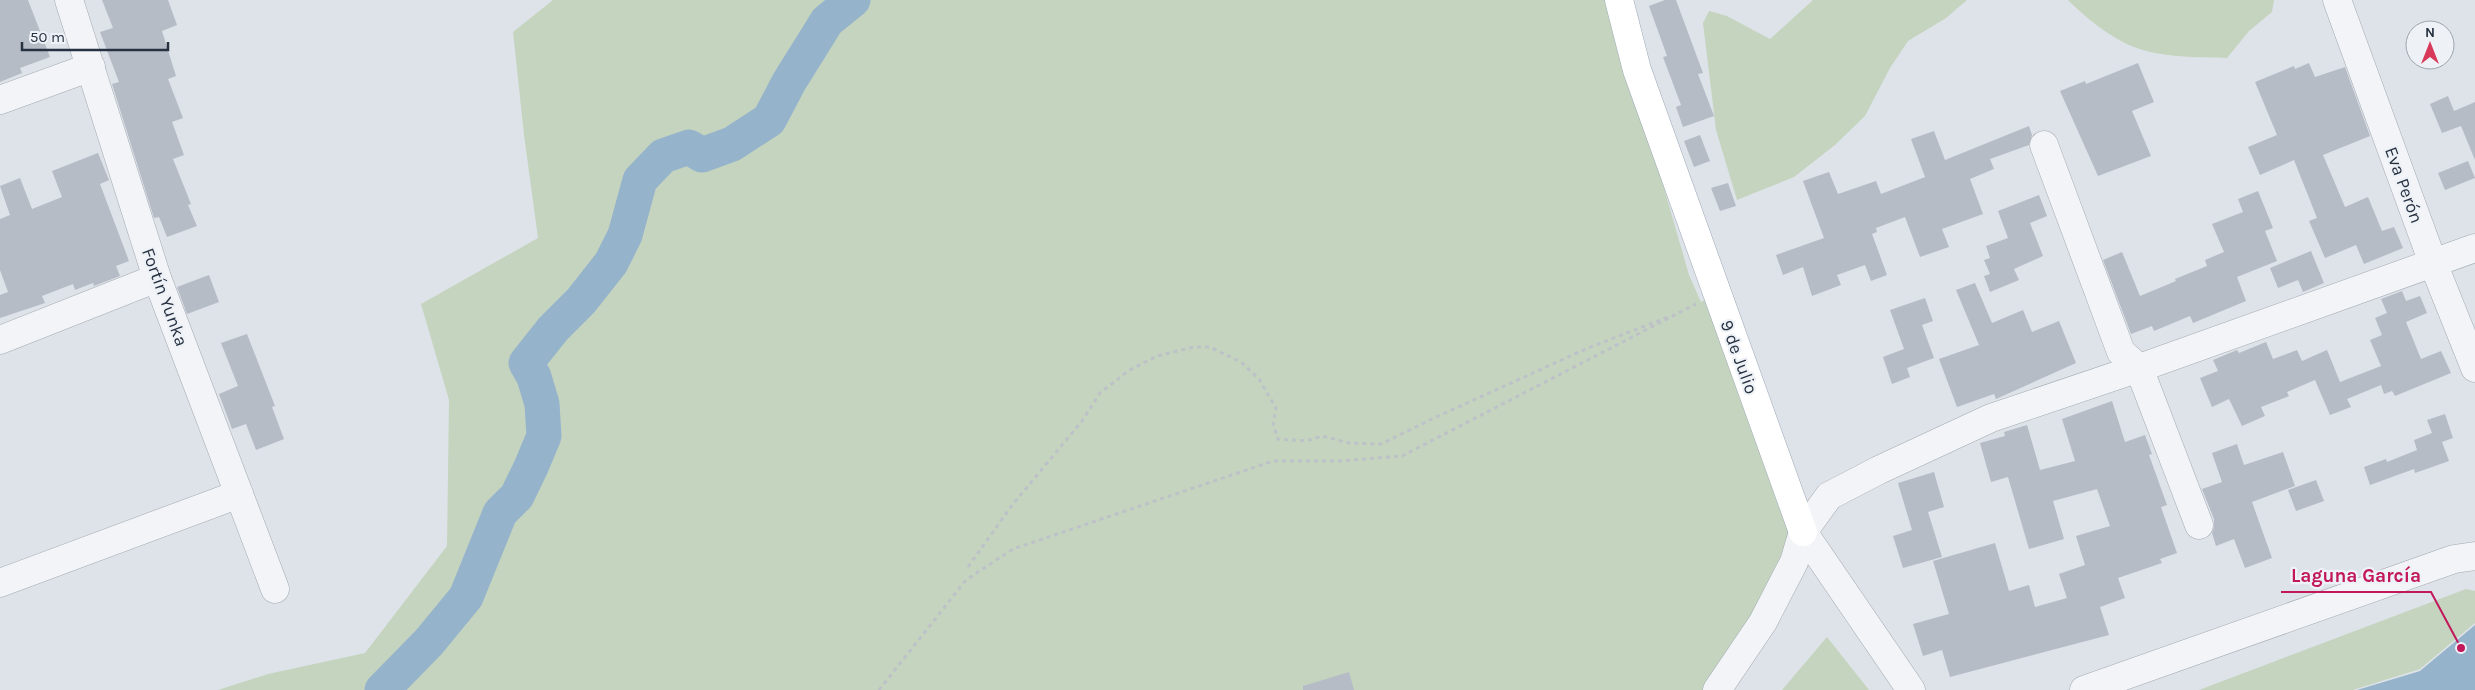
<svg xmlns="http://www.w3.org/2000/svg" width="2475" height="690" viewBox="0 0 2475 690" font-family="Karla,sans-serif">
<rect width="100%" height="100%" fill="#dee3e9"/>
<!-- green -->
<g fill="#c5d4bf">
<path d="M553 0H1610L1689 275 1701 302 1716 294 1803 532 1717 690H218L268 674 365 653 447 546 449 400 421 304 538 238 524 135 513 32Z"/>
<path d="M1813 0H1967L1946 18 1908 41 1890 68 1865 116 1835 145 1794 177 1737 200 1716 130 1703 23 1709 11 1727 16 1770 39Z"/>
<path d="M2068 0H2274L2272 12 2249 31 2227 58C2199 57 2162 58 2134 47 2111 38 2086 18 2068 0Z"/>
<path d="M2466 589 2475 591V623L2420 669 2353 690H2199Z"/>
<path d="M1827 637 1869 690H1782Z"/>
</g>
<!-- water -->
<path fill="#96b3cc" d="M2475 625V690H2357L2420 671Z"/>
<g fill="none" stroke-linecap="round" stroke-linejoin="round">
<!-- river -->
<path stroke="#96b3cc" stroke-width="35" d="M382 690 429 642 466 597 500 513 517 496 531 467 544 436 542 404 534 377 526 363 553 329 581 301 611 263 625 235 640 180 663 156 689 147 702 155 732 144 769 120 789 82 827 21 853 0"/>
</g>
<!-- building -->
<g fill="#b5bcc6">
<path d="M0 0H28L50 57 20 68 22 73 0 82Z"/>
<path d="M102 0H168L177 25 162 31 176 76 168 79 183 118 172 122 184 155 173 159 191 204 188 205 197 226 167 237 159 217 154 218 112 84 119 82 100 32 113 28Z"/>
<path d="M1665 0H1676L1703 73 1698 74 1714 116 1683 127 1676 107 1681 105 1663 57 1667 56 1649 6Z"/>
<path d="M2138 63 2154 102 2132 111 2151 156 2098 176 2060 91 2085 81 2086 84Z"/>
<path d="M2309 63 2315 77 2345 67 2370 136 2323 155 2345 207 2368 197 2382 231 2394 227 2403 248 2364 264 2356 245 2325 258 2309 221 2317 218 2294 160 2260 175 2248 147 2277 135 2255 82 2294 66 2295 69Z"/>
<path d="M2448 96 2454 111 2475 102V160L2461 126 2442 133 2430 104Z"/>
<path d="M2029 126 2032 135 2029 145 1990 159 1994 169 1970 179 1983 214 1942 229 1949 247 1920 257 1905 217 1876 228 1877 232 1872 234 1887 275 1871 281 1865 265 1837 275 1841 285 1812 296 1803 267 1783 275 1776 255 1824 238 1803 181 1829 172 1838 194 1876 181 1881 194 1925 177 1911 139 1934 131 1945 160Z"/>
<path d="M1700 135 1710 161 1694 167 1684 141Z"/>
<path d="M98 153 109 180 100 184 129 261 116 266 120 276 94 286 93 283 75 290 73 284 42 296 45 303 0 318V295L8 292 0 270V219L10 215 0 186 20 178 32 209 62 197 52 171Z"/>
<path d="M2468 161 2475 178 2445 190 2438 173Z"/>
<path d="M1728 183 1736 206 1720 211 1711 188Z"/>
<path d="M2258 191 2273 228 2265 231 2277 261 2237 277 2246 301 2193 323 2190 316 2154 331 2152 326 2131 334 2103 260 2122 252 2140 296 2176 281 2175 279 2207 266 2205 260 2224 252 2212 224 2243 212 2238 199Z"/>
<path d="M2039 195 2047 216 2030 223 2043 256 2014 269 2019 280 1990 292 1984 276 1990 274 1984 260 1990 258 1986 246 2008 238 1998 211Z"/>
<path d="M2311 251 2324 283 2303 292 2298 280 2278 288 2270 268Z"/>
<path d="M209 275 219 302 187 314 177 287Z"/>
<path d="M1975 283 1992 323 2023 310 2032 332 2059 321 2076 363 1996 399 1994 394 1957 407 1939 359 1979 345 1956 290Z"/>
<path d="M2402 291 2406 301 2420 296 2427 313 2406 322 2421 359 2441 351 2451 373 2395 396 2392 391 2384 394 2381 385 2347 399 2351 407 2330 415 2315 380 2287 392 2289 396 2261 407 2265 416 2242 426 2229 399 2212 407 2200 378 2218 371 2213 360 2237 350 2239 353 2266 342 2273 359 2297 350 2302 361 2327 350 2340 382 2381 366 2370 340 2382 335 2375 318 2387 313 2381 299Z"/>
<path d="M1925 298 1933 321 1922 325 1934 358 1907 368 1910 377 1892 384 1883 357 1904 349 1890 310Z"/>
<path d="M247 334 275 406 272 407 284 439 256 450 246 424 232 429 219 394 238 386 221 343Z"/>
<path d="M2112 401 2125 442 2145 435 2152 454 2149 455 2167 505 2161 507 2177 553 2160 559 2162 563 2118 578 2125 598 2100 607 2109 635 1950 677 1942 650 1923 656 1913 624 1949 614 1933 561 1995 543 2009 591 2029 585 2035 607 2067 598 2059 574 2085 565 2076 536 2110 526 2097 489 2053 501 2064 539 2029 549 2008 477 1991 482 1980 443 2005 436 2004 432 2027 425 2040 470 2075 461 2062 419Z"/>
<path d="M2445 414 2453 438 2442 442 2449 461 2415 473 2414 469 2370 485 2364 467 2386 459 2387 462 2417 450 2414 440 2432 433 2427 420Z"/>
<path d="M2237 444 2244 465 2283 452 2295 486 2252 502 2272 558 2245 568 2234 539 2216 546 2212 533 2214 527V519L2202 489 2222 482 2212 453Z"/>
<path d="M1934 472 1944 507 1928 512 1942 557 1903 568 1893 536 1912 530 1898 483Z"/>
<path d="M2316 480 2324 501 2296 511 2288 490Z"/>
<path d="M1349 672 1354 690H1303V686Z"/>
</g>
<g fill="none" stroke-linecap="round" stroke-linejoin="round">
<!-- minor casing -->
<g stroke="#a3aab3" stroke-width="29">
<g id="minor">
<path d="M69 0 157 278 275 589"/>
<path d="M2337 0 2433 263 2475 368"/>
<path d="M0 100 91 67"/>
<path d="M2044 145 2121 352 2139 368 2199 525"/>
<path d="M0 340 157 278"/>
<path d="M1803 532 1911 690"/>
<path d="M0 583 239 494"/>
<path d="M1717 690 1763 622 1794 562 1803 532 1829 496 1879 470 1991 418 2145 366 2475 248"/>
<path d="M2084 690 2454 559 2475 556"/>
</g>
</g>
<!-- major casing -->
<g stroke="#9da8b6" stroke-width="29">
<path id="major" d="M1619 0 1637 70 1803 532"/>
</g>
<!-- path -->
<g stroke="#bdc1c8" stroke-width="3" stroke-dasharray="4 4" stroke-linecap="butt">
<path d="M968 567 1013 504 1082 421 1100 393 1128 371 1157 356 1194 347H1210L1241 362 1259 379 1276 408 1273 424 1278 439 1306 441 1322 436 1349 443 1381 444 1434 418 1588 348 1668 317"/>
<path d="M879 690 966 580 1013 549 1273 461H1340L1402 456 1696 304"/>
</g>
<!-- minor -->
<use href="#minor" stroke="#f2f4f7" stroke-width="28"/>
<!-- major -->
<use href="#major" stroke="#fff" stroke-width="28"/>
</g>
<g text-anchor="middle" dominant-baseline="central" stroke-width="4.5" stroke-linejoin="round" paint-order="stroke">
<!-- street labels -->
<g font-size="18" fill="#263141" stroke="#eef2f7">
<text transform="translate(2404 185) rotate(70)">Eva Perón</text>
<text transform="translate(165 297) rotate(70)">Fortín Yunka</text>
<text transform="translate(1739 357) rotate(70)">9 de Julio</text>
</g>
</g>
<!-- callouts -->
<path fill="none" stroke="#c2185b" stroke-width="2" d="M2461 648L2431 592H2281"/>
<circle fill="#c2185b" stroke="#eef2f7" stroke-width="2" cx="2461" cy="648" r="5"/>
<g font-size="19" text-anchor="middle" font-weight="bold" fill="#c2185b" stroke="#eef2f7" stroke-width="4.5" stroke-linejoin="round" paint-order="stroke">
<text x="2356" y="582">Laguna García</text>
</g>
<!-- north arrow -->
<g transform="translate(2430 45)"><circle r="24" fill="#eef2f7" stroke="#9ea5ae"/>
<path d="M0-4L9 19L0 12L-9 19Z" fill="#d93958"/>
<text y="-8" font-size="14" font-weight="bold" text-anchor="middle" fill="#263141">N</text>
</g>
<!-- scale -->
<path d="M22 42v8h146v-8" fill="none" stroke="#263141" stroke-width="2.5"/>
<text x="30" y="42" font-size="15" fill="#263141" stroke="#eef2f7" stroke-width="4" paint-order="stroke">50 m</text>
</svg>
